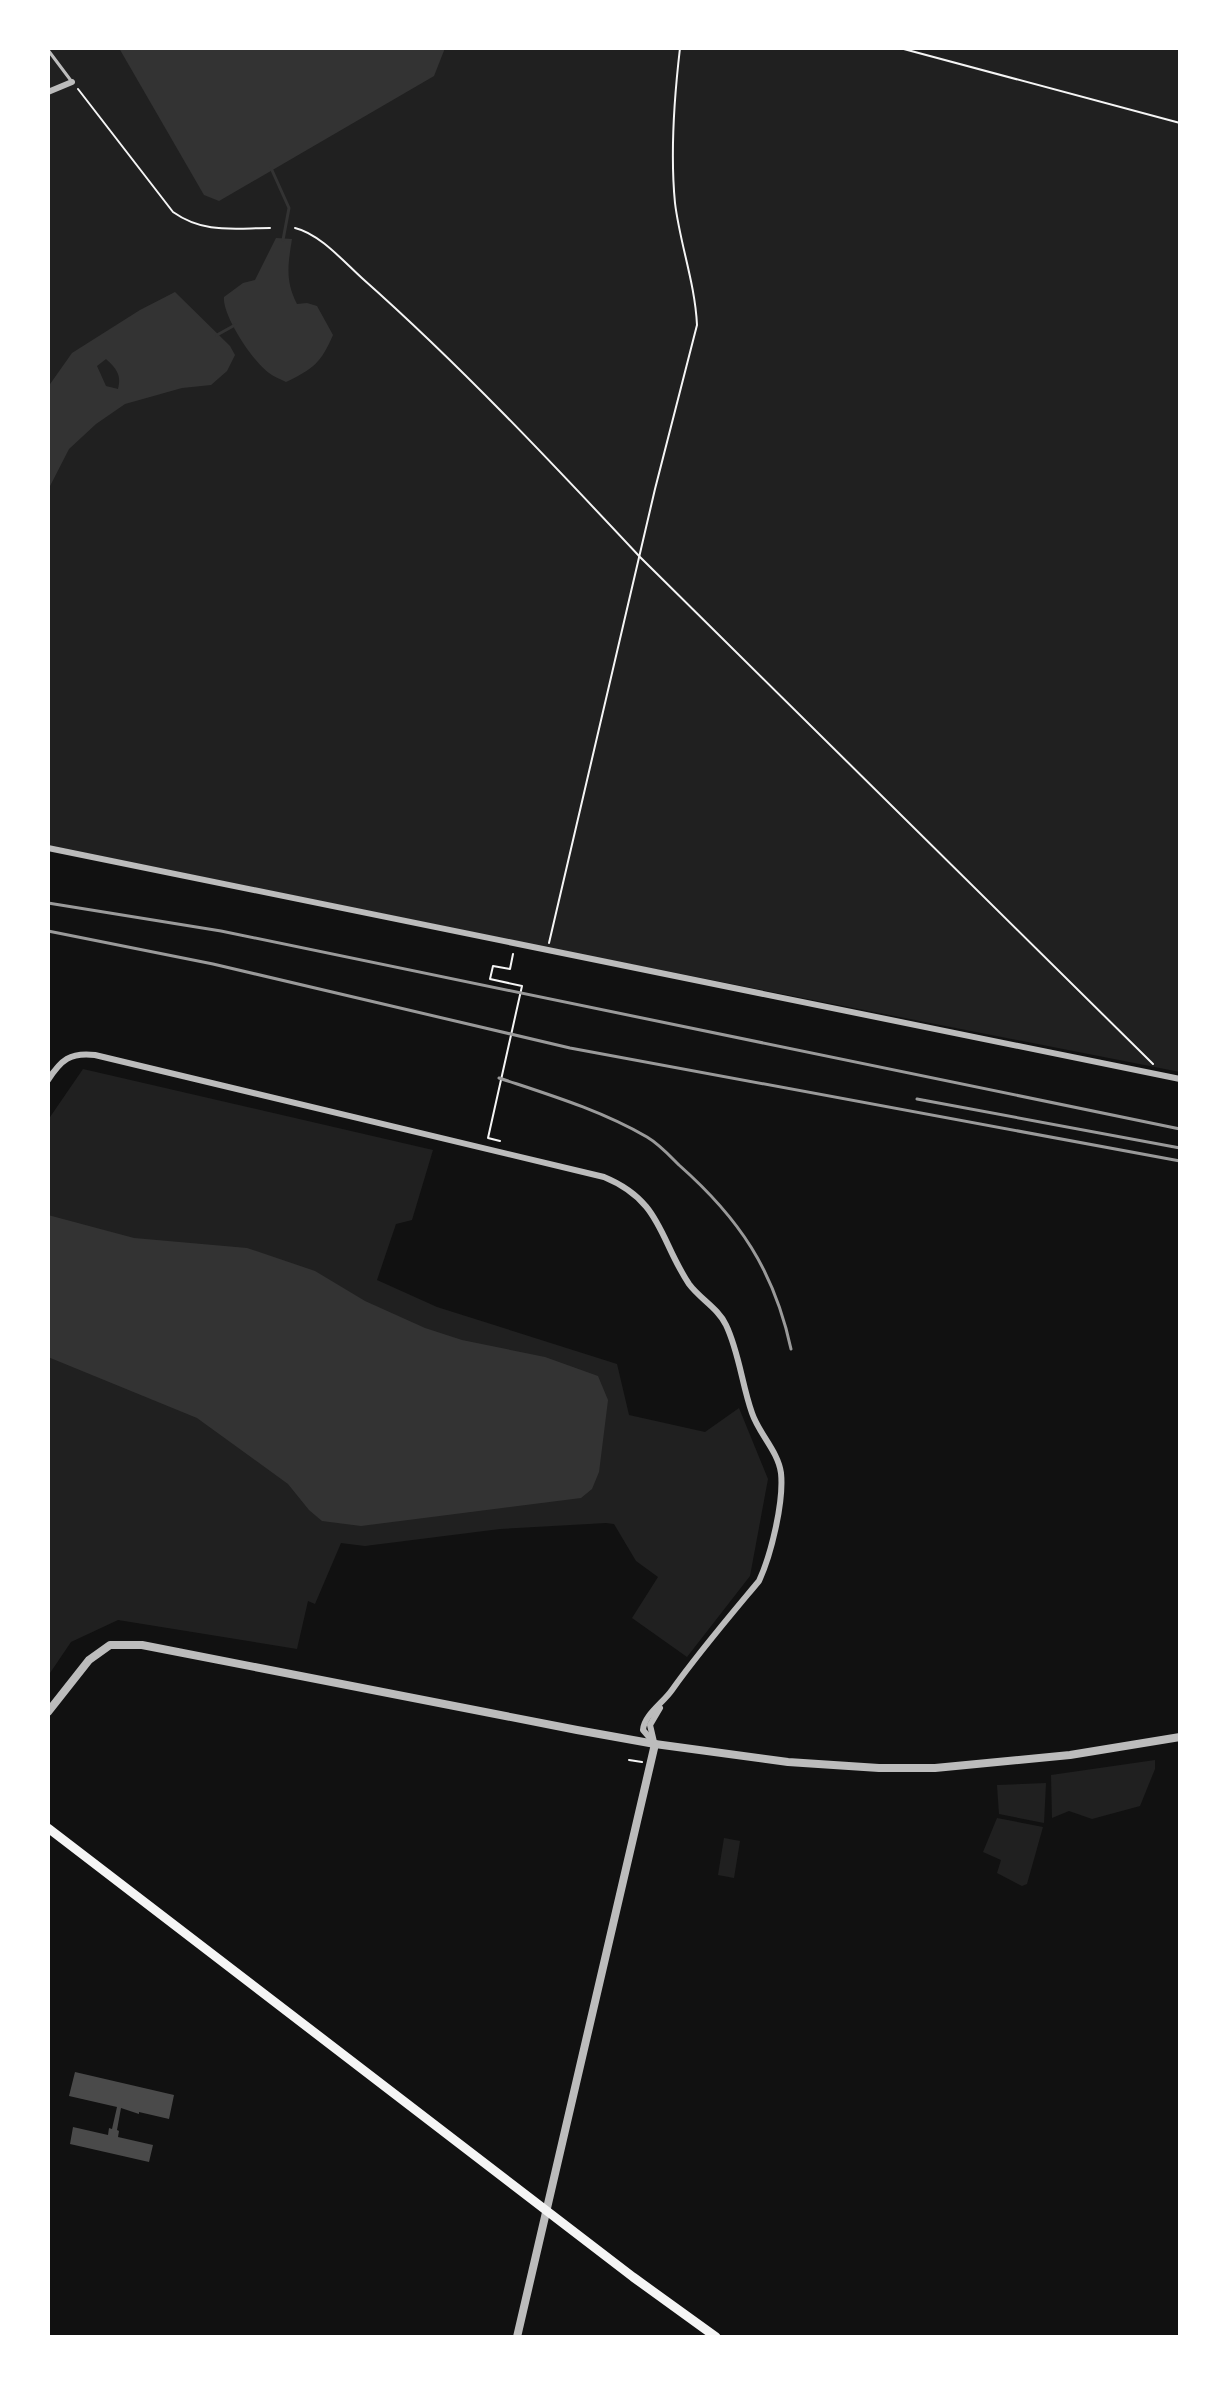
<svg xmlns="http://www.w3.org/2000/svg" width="1228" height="2385" viewBox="0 0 1228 2385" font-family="Arial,sans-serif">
<rect width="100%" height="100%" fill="#111"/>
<!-- green -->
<g fill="#202020">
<path d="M48 48H1180V1072L589 956 48 845Z"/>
<path d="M83 1069 433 1150 412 1220 396 1224 377 1280 437 1307 617 1364 629 1415 705 1432 739 1408 768 1479 750 1576 687 1657 632 1618 658 1577 636 1561 614 1524 606 1523 500 1529 365 1546 341 1543 315 1604 308 1601 297 1649 118 1620 71 1642 48 1676V1120Z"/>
<path d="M1155 1760V1769L1140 1806 1092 1819 1069 1811 1052 1818 1051 1775Z"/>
<path d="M1046 1783 1044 1823 999 1814 997 1785Z"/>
<path d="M997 1818 1043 1827 1027 1884 1022 1886 997 1873 1001 1860 983 1852Z"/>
<path d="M724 1838 740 1841 734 1878 718 1875Z"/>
</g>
<!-- water -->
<g fill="#333" fill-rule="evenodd">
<path d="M119 48H445L434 76 219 201 204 195Z"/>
<path d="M276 238 292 239C288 264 285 281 297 304L307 303 317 306 333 335C321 363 313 369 286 382 281 379 274 377 269 373 253 362 222 315 224 297L243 283 255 280Z"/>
<path d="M175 292 230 346 235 355 227 371 211 385 182 388 125 404 96 424 69 449 48 490V387L72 353 140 310ZM106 359C116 368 122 375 118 389L106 386 97 366Z"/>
<path d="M48 1215 134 1238 247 1248 315 1271 365 1301 425 1328 462 1340 545 1357 598 1376 608 1400 599 1472 592 1489 581 1498 361 1526 322 1521 309 1510 288 1484 197 1418 48 1357Z"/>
</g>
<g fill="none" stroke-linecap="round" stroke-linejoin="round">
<!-- stream -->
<g stroke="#333" stroke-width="3">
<path d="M271 168 289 208 283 240"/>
<path d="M217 335 235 325"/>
</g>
</g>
<!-- building -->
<path fill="#4a4a4a" d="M75 2072 174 2095 169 2119 139 2112V2114L121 2108 117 2130 119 2131 118 2137 153 2145 149 2162 70 2144 73 2127 108 2135 109 2128 112 2129 117 2107 69 2096Z"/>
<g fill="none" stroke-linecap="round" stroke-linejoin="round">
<!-- path -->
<g stroke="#f5f5f5" stroke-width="2">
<path d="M900 48 1180 123"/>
<path d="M78 89 173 212C204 234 234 228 270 228"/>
<path d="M295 228C320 234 344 262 363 279 460 365 552 463 640 557L1153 1064"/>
<path d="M549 943 655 489 697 325C695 283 680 244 675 203 670 152 674 99 680 48"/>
<path d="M500 1141 488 1138 522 986 490 979 493 966 510 969 513 954"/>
<path d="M629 1760 642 1762"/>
</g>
<!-- service -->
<path stroke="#bcbcbc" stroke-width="3" d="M48 50 72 82"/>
<!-- minor -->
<g stroke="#bcbcbc" stroke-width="6">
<path d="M48 92 72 82"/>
<path d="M48 848 1180 1079"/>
<path d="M48 1080C61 1060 70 1052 95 1055L604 1177C662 1201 659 1239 689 1284 700 1299 718 1308 726 1325 739 1352 742 1385 752 1413 759 1434 778 1451 781 1473 784 1502 771 1555 759 1581 729 1617 699 1652 672 1690 663 1703 644 1715 643 1730L655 1744"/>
<path d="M654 1742 650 1725 660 1708"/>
</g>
<!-- tertiary -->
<g stroke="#bcbcbc" stroke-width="8">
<path d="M48 1712 89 1660 110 1645H142L577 1730 655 1744 788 1762 879 1768H935L1070 1755 1180 1737"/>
<path d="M517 2337 655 1744"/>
</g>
<!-- secondary -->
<path stroke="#f5f5f5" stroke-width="9" d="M48 1828 633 2277 716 2337"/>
<!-- rail -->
<g stroke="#9a9a9a" stroke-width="3">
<path d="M48 903 221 931 1180 1129"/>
<path d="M48 931 213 964 570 1048 1180 1161"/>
<path d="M499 1078C550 1095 600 1110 647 1137 659 1144 669 1155 679 1165 739 1218 774 1270 791 1349"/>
<path d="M917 1099 1180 1148"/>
</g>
</g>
<!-- border -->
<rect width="1228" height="2385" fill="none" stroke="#ffffff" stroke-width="100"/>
</svg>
